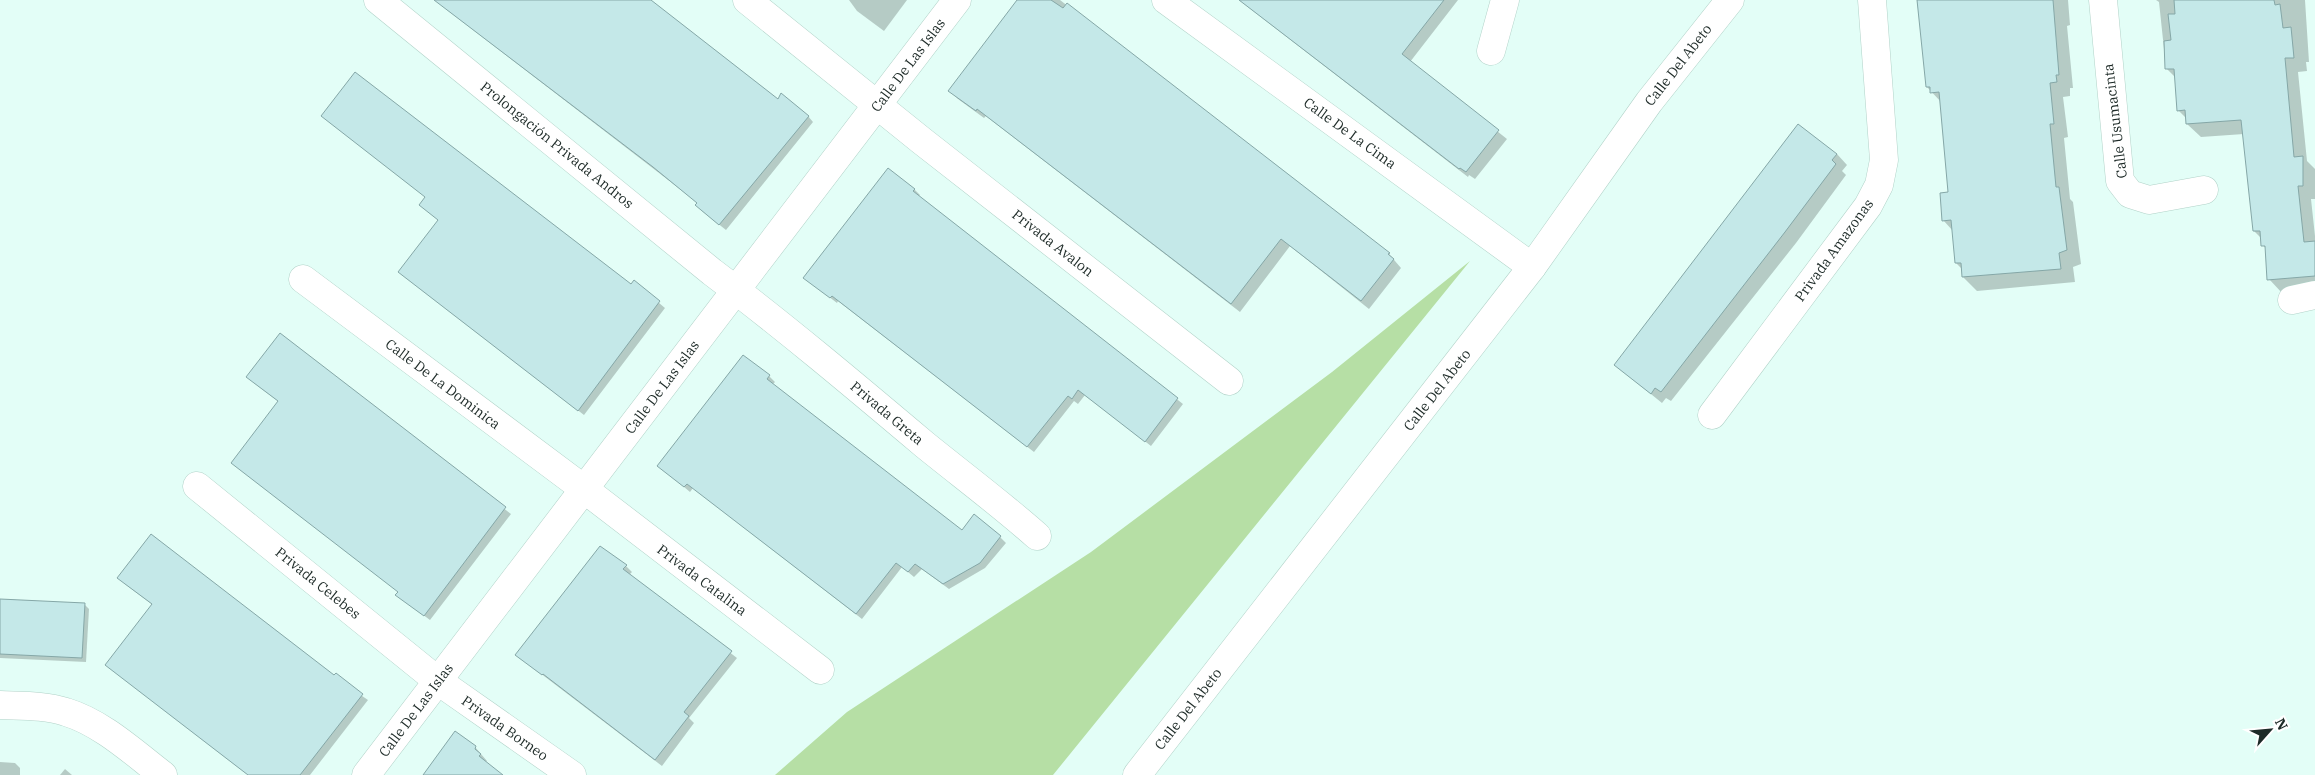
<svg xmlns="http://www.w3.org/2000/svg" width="2315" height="775" viewBox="0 0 2315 775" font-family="'IBM Plex Serif',serif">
<rect width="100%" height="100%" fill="#e3fef7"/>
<!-- green -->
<path fill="#b6dfa5" d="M1470 261 1053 775H775L847 712 1091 552 1332 372Z"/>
<!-- shadow -->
<g fill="#0003">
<path d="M443 0H648L779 101 808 116 813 122 726 230 702 211 698 203 446 9Z"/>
<path d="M849 0H907L884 31 857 11Z"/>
<path d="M1019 0H1060L1389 254 1401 268 1369 309 1290 246 1240 312 986 116 984 118 958 99 950 91Z"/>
<path d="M1239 0H1458L1410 62 1507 139 1475 179 1469 175 1468 177Z"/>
<path d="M1917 0H2068L2070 25 2067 26 2073 88H2070V96L2063 97 2068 137 2064 138 2070 199 2073 202 2081 264 2073 267 2075 282 1977 291 1963 277V270L1956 263 1953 231 1943 220 1949 193 1941 102 1927 87Z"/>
<path d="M2156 0H2305L2309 62H2306L2307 71 2298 72 2307 161 2315 169V199H2311L2315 236V290L2282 293 2269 279 2266 249 2263 245 2262 239 2254 231 2244 134 2201 137 2187 124V119L2178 110 2176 78 2166 68 2159 2Z"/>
<path d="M1837 154 1847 165 1842 171 1846 175 1796 243 1671 401 1666 398 1662 403 1615 365Z"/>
<path d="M914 189 920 195 918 197 1183 404 1151 446 1085 395 1078 404 1074 401 1034 452 838 301 837 303 811 283Z"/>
<path d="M426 197 631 286 634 282 665 308 584 415 405 277 439 220Z"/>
<path d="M281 335 511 514 430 620 403 600 279 402 254 383Z"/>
<path d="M743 357 769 376 775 382 772 385 962 532 1000 537 1006 543 985 568 949 589 922 569 914 577 902 567 862 619 693 488 690 492 659 466Z"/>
<path d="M626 566 632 572 629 575 737 658 689 718 694 723 662 766 523 660Z"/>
<path d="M125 584 334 677 368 700 310 775H248L113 670 153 605Z"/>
<path d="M0 599 84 604 89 609 86 662 0 658Z"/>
<path d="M455 733 475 747 487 761 485 763 501 775H423Z"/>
<path d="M0 762 15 763 20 768V775H0Z"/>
<path d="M65 769 72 775H60Z"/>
</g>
<!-- building -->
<g fill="#c4e8e8" stroke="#85a7a7">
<path d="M434 0H651L778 99 781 93 809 116 719 225 695 205 697 203 653 167Z"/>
<path d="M1017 0H1051L1063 8 1067 3 1390 253 1388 254 1394 259 1361 301 1281 239 1231 304 977 109 976 111 948 91Z"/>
<path d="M1239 0H1444L1402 54 1499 130 1466 172 1460 168 1459 169Z"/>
<path d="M1917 0H2053L2059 75H2056L2057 82 2050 83 2054 124H2050L2056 187H2059L2067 250 2059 253 2061 269 1962 277 1961 263H1955L1951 220 1942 221 1940 193 1948 192 1939 92 1930 93V87H1926Z"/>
<path d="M2174 0H2274L2275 5 2280 4 2283 28 2291 27 2294 58H2285L2294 157 2303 156V186H2298L2304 242 2315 241V276L2267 280 2265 246H2261L2260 231H2253L2241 120 2186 124 2185 110 2177 111 2174 69H2165L2164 41 2171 40 2168 14H2175Z"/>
<path d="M355 72 631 284 634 280 660 301 578 411 398 272 438 220 419 205 425 197 321 116Z"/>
<path d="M1798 124 1837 154 1832 160 1836 164 1785 232 1661 392 1655 388 1651 394 1614 365Z"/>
<path d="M888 168 915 189 913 191 1178 398 1145 442 1078 390 1072 399 1068 396 1027 447 832 296 830 298 803 278Z"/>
<path d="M280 333 506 507 424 616 395 595 398 592 231 463 278 401 246 377Z"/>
<path d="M743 355 770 375 767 379 962 530 974 514 1001 536 980 563 943 584 915 564 908 572 896 563 856 614 687 484 684 487 657 466Z"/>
<path d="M151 534 334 675 336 673 363 694 300 775H248L105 665 152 604 117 578Z"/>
<path d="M600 546 627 565 623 569 732 651 684 712 689 716 655 760 543 674 542 675 515 655Z"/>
<path d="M0 599 85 603 82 658 0 654Z"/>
<path d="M455 731 476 746 475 749 481 754 479 756 503 775H423Z"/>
</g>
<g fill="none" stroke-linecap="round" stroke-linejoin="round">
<!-- minor casing -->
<g stroke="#b1d2c8" stroke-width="29">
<g id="minor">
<path d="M378 0 712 272C785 327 855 386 925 445 962 475 1001 504 1037 536"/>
<path d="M747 0 922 141 1229 381"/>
<path d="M1166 0 1532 267"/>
<path d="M2103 0 2120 181 2130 194 2149 200 2204 190"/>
<path d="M1491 51 1505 0"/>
<path d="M303 279 584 489 820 670"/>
<path d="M2292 300 2315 295"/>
<path d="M1712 415 1868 206 1879 185 1884 160 1872 0"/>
<path d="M197 486 438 681 572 775"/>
<path d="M0 705C21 706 45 705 66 712 102 723 133 752 163 775"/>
<path d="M366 775 957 0"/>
</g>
</g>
<!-- primary casing -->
<g stroke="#b1d2c8" stroke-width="29">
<path id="primary" d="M1137 775 1532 267 1649 102 1730 0"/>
</g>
<!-- minor -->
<use href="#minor" stroke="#fff" stroke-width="28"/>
<!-- primary -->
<use href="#primary" stroke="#fff" stroke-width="28"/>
</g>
<g text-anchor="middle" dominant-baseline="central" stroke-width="4.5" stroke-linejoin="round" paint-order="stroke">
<!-- street labels -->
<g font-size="14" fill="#1d2a27" stroke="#fff">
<text transform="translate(908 65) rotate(-53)">Calle De Las Islas</text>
<text transform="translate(1678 65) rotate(-52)">Calle Del Abeto</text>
<text transform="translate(2115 121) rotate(-97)">Calle Usumacinta</text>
<text transform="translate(1350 133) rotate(36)">Calle De La Cima</text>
<text transform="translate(557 145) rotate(39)">Prolongación Privada Andros</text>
<text transform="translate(1053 243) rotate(38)">Privada Avalon</text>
<text transform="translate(1834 250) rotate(-54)">Privada Amazonas</text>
<text transform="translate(443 384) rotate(37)">Calle De La Dominica</text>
<text transform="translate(662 387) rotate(-53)">Calle De Las Islas</text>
<text transform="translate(1437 390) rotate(-52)">Calle Del Abeto</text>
<text transform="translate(887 413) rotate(40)">Privada Greta</text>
<text transform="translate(702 580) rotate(37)">Privada Catalina</text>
<text transform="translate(318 583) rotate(39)">Privada Celebes</text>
<text transform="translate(1188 709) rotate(-52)">Calle Del Abeto</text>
<text transform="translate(416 710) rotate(-53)">Calle De Las Islas</text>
<text transform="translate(505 728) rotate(35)">Privada Borneo</text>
</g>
</g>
<!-- north arrow -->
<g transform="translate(2270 730) rotate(63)" stroke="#ffffff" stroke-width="4" paint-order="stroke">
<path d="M0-4L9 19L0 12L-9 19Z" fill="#1d2a27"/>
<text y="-8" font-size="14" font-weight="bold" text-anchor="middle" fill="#1d2a27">N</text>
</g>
</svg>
